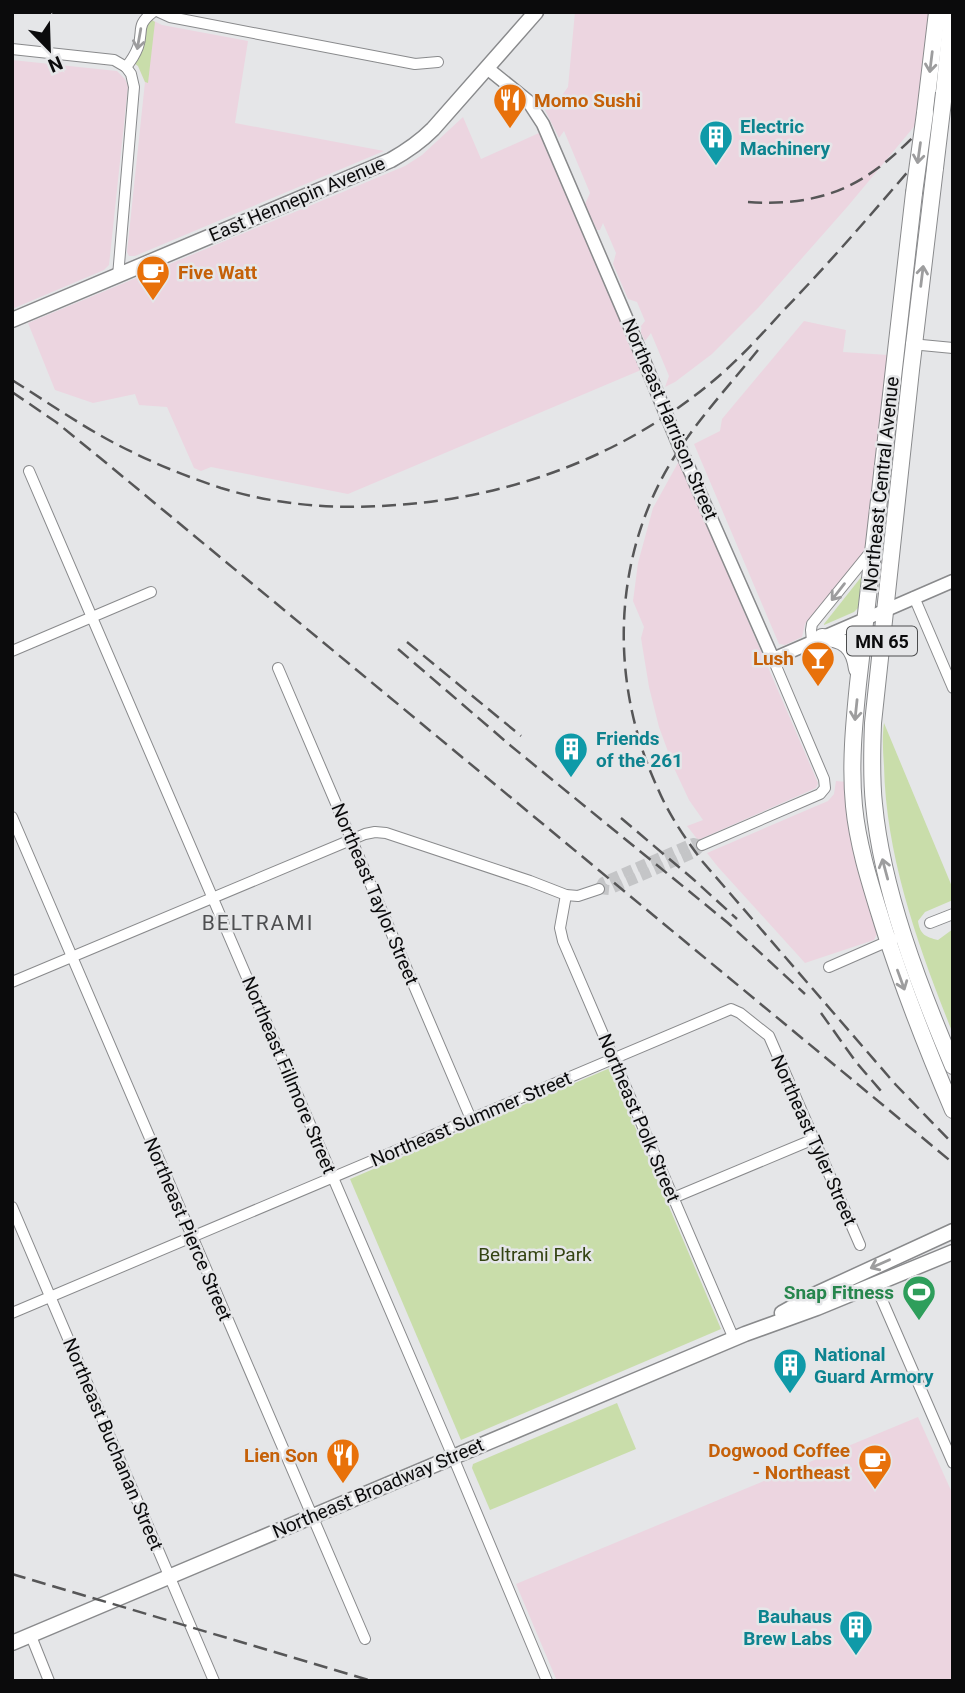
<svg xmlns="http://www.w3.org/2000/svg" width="965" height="1693" viewBox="0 0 965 1693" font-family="Roboto,sans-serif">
<rect width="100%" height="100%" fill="#e5e6e8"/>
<!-- industrial -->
<g fill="#ecd5e0">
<path d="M575 12H930L917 123 848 206 758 308 712 354 675 382 665 387 669 376 651 333 645 341 641 333V326L645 321 637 302 628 299 613 264 616 253 603 223 600 230H597L585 204 590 193 564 131 559 138 544 108 560 98 568 87Z"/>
<path d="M152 20 162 25 248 41 235 123 384 151 135 256H129L127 252 145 82 138 66 134 63Z"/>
<path d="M12 60 117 71 125 79 128 86 109 265 104 270 12 309Z"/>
<path d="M463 117 481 159 539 133 641 370 348 494 211 467 201 471 194 468 167 407 139 405 135 394 93 403 55 390 28 323 405 166 422 155Z"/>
<path d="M804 321 846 330 843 352 888 355 872 542 805 624 802 637 785 645 779 644 694 444 720 431 722 419Z"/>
<path d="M679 461 818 783 816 788 698 840 687 826 703 820 689 800 674 768 659 727 649 687 641 638 644 627 633 601 638 563 653 508Z"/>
<path d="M836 781 847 782 878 932 874 940 805 963 718 867 707 853 828 801 834 794Z"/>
<path d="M918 1417 953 1495V1681H557L516 1584Z"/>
</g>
<!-- green -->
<g fill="#c9ddaa">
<path d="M152 20 155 22 148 83 145 82 138 66 134 63 147 21Z"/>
<path d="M862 576 858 608 854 612 824 625V624Z"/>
<path d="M884 723 953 889V900L925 912 918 921C920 935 926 937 938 940L953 929V1034C919 948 886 859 884 766 883 752 882 737 884 723Z"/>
<path d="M610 1068 721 1329 461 1440 350 1179Z"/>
<path d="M617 1403 636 1449 490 1510 472 1468 473 1464Z"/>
</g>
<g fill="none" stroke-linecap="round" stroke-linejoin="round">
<!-- minor-tunnel -->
<g stroke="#c4c5c7" stroke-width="10" stroke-dasharray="10 5" stroke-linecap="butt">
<path d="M599 889 603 882 693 843 702 845"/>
<path d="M599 889 609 890 694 853 702 845"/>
</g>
<!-- minor casing -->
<g stroke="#898a8c" stroke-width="12">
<g id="minor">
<path d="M159 12 170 17 415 64 438 62"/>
<path d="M12 49 114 60 126 67"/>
<path d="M126 67C131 61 135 55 138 47 144 30 135 26 153 12"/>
<path d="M118 276 134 87 131 74 126 67"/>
<path d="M911 344 953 348"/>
<path d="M29 471 448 1445 547 1681"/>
<path d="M914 597 953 688"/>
<path d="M812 641 811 630 812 624 872 550"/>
<path d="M12 651 151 592"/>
<path d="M278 668 471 1119"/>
<path d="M12 817 365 1639"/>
<path d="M702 845 820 794 825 788 824 779 773 659"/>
<path d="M566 895 560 928 563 941 734 1339"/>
<path d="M930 923 953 914"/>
<path d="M829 967 893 939"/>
<path d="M12 982 365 834 375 832 386 833 530 881 566 895 578 896 599 889"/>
<path d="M673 1198 814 1139"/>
<path d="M12 1207 214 1681"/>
<path d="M875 1284 953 1463"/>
<path d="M12 1313 731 1009 740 1013 769 1036 860 1245"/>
<path d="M31 1636 49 1681"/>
</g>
</g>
<!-- tertiary casing -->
<g stroke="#898a8c" stroke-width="15">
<path id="tertiary" d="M487 68 528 101 543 124 628 322 680 448 773 659 953 581"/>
</g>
<!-- secondary casing -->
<g stroke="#898a8c" stroke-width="17">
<g id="secondary">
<path d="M12 320 391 160C407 151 420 142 433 129L536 12"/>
<path d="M782 1313 816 1294 953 1231"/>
<path d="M12 1643 745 1334 817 1308 953 1252"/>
</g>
</g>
<!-- primary casing -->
<g stroke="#898a8c" stroke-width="18">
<g id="primary">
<path d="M944 93 952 12"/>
<path d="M925 113 937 12"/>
<path d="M935 168 911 370 873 723C872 750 871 777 874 804 882 890 919 986 953 1066"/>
<path d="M914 193 858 684C854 724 850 765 854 806 858 847 871 886 883 925 903 988 927 1049 953 1110"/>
<path d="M822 637C844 639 854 646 857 669"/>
</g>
</g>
<!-- minor -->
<use href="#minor" stroke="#fff" stroke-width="10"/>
<!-- tertiary -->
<use href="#tertiary" stroke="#fff" stroke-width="12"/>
<!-- secondary -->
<use href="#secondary" stroke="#fff" stroke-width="14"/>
<!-- primary -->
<use href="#primary" stroke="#fff" stroke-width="16"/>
<!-- rail -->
<g stroke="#565657" stroke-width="2.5" stroke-dasharray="14 7" stroke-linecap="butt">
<path d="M748 202C850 209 889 164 953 95"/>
<path d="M758 350C724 392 685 433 660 482 611 578 613 692 658 789 669 815 685 838 702 861L896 1085 953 1144"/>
<path d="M12 380C52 405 90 432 132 452 160 466 191 478 221 488 283 507 345 510 409 504 523 494 632 451 719 376 742 356 762 334 782 312 842 250 897 184 953 119"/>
<path d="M12 392 56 422 99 457 953 1163"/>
<path d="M407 642 521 736"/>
<path d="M398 649 511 746 728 923 805 994"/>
<path d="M621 818 693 879 737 919"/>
<path d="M821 1013 856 1062 881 1091"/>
<path d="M12 1574 372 1681"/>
</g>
<!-- primary-bridge casing -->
<g stroke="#898a8c" stroke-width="18" stroke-linecap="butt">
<g id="primary-bridge">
<path d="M935 168 944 93"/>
<path d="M914 193 925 113"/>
</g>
</g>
<!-- primary-bridge -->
<use href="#primary-bridge" stroke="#fff" stroke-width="16"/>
</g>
<!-- one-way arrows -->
<defs><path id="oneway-shaft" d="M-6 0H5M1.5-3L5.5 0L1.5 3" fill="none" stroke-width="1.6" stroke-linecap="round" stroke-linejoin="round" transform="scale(1.75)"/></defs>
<g stroke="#9d9d9e">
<use href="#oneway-shaft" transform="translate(139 39) rotate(100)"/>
<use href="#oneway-shaft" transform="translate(931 62) rotate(97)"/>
<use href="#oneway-shaft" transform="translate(919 153) rotate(98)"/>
<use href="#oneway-shaft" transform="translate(922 276) rotate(-83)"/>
<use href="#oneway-shaft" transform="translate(838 592) rotate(128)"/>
<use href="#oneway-shaft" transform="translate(856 710) rotate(96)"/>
<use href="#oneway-shaft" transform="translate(885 869) rotate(-105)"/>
<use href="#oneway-shaft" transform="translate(901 980) rotate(70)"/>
<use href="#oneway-shaft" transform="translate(880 1264) rotate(156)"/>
</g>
<!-- icons -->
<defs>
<g id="restaurant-pin" transform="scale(1.75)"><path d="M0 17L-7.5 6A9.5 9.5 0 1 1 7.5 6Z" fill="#e8710a" stroke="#e5e6e8"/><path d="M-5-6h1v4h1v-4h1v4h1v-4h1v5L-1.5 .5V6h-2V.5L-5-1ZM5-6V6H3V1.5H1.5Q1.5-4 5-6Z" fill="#fff"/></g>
<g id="building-pin" transform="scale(1.75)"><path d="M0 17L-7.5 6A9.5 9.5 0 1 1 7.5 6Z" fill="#0f9aa8" stroke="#e5e6e8"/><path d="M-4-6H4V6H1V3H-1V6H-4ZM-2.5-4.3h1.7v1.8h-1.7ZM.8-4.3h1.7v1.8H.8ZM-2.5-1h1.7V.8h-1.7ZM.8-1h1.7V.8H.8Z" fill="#fff"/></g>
<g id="cafe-pin" transform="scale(1.75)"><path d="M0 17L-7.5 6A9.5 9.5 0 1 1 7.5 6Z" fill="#e8710a" stroke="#e5e6e8"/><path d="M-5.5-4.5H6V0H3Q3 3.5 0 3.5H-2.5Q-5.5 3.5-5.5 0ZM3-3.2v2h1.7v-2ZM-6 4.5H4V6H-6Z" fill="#fff"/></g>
<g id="bar-pin" transform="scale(1.75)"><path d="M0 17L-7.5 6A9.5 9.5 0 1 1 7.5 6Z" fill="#e8710a" stroke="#e5e6e8"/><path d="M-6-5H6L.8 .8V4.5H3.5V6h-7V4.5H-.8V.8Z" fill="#fff"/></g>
<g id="stadium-pin" transform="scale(1.75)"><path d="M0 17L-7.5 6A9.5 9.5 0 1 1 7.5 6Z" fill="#2e9e5b" stroke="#e5e6e8"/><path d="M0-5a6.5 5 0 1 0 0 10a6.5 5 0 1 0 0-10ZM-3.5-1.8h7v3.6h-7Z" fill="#fff"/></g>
</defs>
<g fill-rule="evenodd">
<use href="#restaurant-pin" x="510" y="100"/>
<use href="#building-pin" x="716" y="137"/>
<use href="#cafe-pin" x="153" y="272"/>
<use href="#bar-pin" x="818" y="658"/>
<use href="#building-pin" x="571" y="749"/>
<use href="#stadium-pin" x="919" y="1292"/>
<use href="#building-pin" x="790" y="1365"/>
<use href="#restaurant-pin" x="343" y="1455"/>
<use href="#cafe-pin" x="875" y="1461"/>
<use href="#building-pin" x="856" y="1627"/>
</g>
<g text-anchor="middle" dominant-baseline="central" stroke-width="5" stroke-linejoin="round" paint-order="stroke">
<!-- shield labels -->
<rect fill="#e5e6e8" stroke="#4c4d4e" stroke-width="2" x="847" y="626.5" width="70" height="29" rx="5"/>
<g font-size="18" font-weight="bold" fill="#0b0b0c">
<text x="882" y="641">MN 65</text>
</g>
<!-- food labels -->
<g font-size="19" font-weight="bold" fill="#c56008" stroke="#e5e6e8" text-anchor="end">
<text x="534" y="100" text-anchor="start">Momo Sushi</text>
<text x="178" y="272" text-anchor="start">Five Watt</text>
<text x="794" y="658">Lush</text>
<text x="850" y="1450">Dogwood Coffee<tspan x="850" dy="22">- Northeast</tspan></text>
<text x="318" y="1455">Lien Son</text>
</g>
<!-- culture labels -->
<g font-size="19" font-weight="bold" fill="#0d838f" stroke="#e5e6e8" text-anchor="start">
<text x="740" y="126">Electric<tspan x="740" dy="22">Machinery</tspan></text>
<text x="596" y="738">Friends<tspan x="596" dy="22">of the 261</tspan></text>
<text x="814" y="1354">National<tspan x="814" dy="22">Guard Armory</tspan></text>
<text x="832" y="1616" text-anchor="end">Bauhaus<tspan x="832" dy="22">Brew Labs</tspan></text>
</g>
<!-- street labels -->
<g font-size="19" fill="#0b0b0c" stroke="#e5e6e8">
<text transform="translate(297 199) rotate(-23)">East Hennepin Avenue</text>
<text transform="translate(670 419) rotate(67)">Northeast Harrison Street</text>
<text transform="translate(881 484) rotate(-84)">Northeast Central Avenue</text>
<text transform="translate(375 894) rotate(67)">Northeast Taylor Street</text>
<text transform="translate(289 1075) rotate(67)">Northeast Fillmore Street</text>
<text transform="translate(639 1118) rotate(67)">Northeast Polk Street</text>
<text transform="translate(471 1119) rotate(-23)">Northeast Summer Street</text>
<text transform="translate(814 1140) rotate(66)">Northeast Tyler Street</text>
<text transform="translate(188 1229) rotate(67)">Northeast Pierce Street</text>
<text transform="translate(113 1444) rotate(67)">Northeast Buchanan Street</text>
<text transform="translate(378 1488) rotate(-23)">Northeast Broadway Street</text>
</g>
<!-- park labels -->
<g font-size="19" fill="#334312" stroke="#e5e6e8">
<text x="535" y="1254">Beltrami Park</text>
</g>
<!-- leisure labels -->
<g font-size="19" font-weight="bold" fill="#27864d" stroke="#e5e6e8" text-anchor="end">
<text x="894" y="1292">Snap Fitness</text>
</g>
<!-- neighbourhood labels -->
<g font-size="21" letter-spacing="2" fill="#4e4f51" stroke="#e5e6e8">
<text x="258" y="923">BELTRAMI</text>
</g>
</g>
<!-- border -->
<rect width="965" height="1693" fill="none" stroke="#0b0b0c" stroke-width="28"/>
<!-- north arrow -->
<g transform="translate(49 49) rotate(157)" stroke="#e5e6e8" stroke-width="5" paint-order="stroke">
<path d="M0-5L12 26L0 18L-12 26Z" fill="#0b0b0c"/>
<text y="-10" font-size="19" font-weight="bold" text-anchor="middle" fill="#0b0b0c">N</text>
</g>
</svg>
